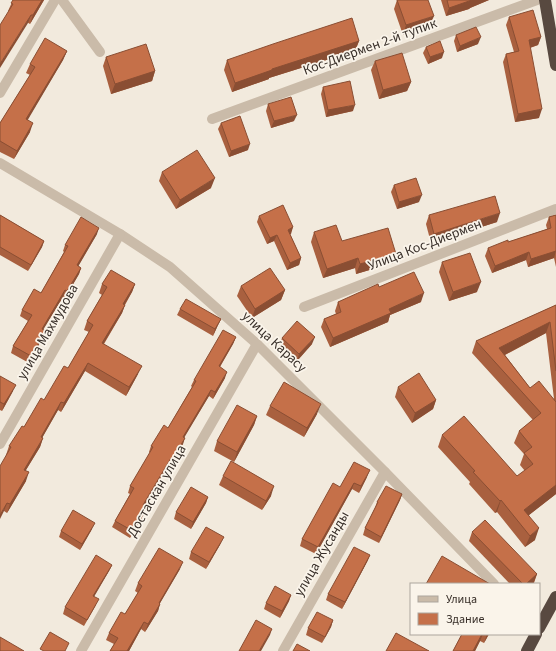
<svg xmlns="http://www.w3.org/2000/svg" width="556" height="651" viewBox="0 0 556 651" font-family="'Source Sans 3',sans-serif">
<rect width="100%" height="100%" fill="#f2eadd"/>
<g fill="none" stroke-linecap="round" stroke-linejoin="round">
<!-- street -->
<g stroke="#cabba9" stroke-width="10">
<path d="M62 0 100 52"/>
<path d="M0 93 55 0"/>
<path d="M212 119 537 0"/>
<path d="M0 163 120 234 170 267 257 344 385 472 494 584"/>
<path d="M304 307 556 209"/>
<path d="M0 444 120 234"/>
<path d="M81 651 257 344"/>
<path d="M283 651 385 472"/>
</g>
<!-- highway -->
<g stroke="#584940" stroke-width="12">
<path d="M545 0 556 65"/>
<path d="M539 628 556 597"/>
<path d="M527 651 536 634"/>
</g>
</g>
<!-- wall -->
<g fill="#a9603f" fill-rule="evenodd">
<path d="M13 0H44L30 24 8 11Z"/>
<path d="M397 0 430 25 403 35 394 9Z"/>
<path d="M441 0H489L470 8 469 9 446 16Z"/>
<path d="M509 17 541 37 538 45 530 48 539 118 515 122 503 62 506 54 514 52 506 25Z"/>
<path d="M456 35 478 44 457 52 454 41Z"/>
<path d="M359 41 355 51 269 78V79L232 92 224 70 227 60Z"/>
<path d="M426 47 442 58 428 64 423 53Z"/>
<path d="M67 51 63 60 27 120 30 132 14 159 0 152V123L30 75 26 73 30 64Z"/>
<path d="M106 57 155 71 152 81 111 94 103 66Z"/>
<path d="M375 61 411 82 407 91 379 99 371 70Z"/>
<path d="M323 87 353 111 326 117 321 94Z"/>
<path d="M268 104 294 121 271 128 266 111Z"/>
<path d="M221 123 248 150 229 157 218 129Z"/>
<path d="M162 172 211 188 176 209 159 181Z"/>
<path d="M394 185 419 202 397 209 391 192Z"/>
<path d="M0 215 44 241 42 247 28 271 0 255Z"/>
<path d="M429 215 497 222 431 243 426 224Z"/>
<path d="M556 215V267L554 258 528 267 526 260 492 273 485 256 488 248 508 242 547 229 546 225 549 217Z"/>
<path d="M259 216 293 227 290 234 301 258 299 265 287 270 274 241 267 244 257 222Z"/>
<path d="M314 232 342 241 393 263 356 274 355 268 323 278 311 242Z"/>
<path d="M97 234 78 266 81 268 79 274 65 298 63 297 43 329V337L29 363 11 353 13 346 28 321 20 316 22 310 41 293 64 252 63 251 65 245Z"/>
<path d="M442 262 477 292 449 301 439 272Z"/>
<path d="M102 284H135L132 292 125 305 122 313 104 344 138 374 126 396 85 371 61 412 58 410 42 438H43L40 447 26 470V481L7 513 4 511 6 455 9 446 24 427 68 368 89 332 84 330 87 321 102 295 99 293Z"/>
<path d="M241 286 285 290 281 300 252 318 237 296Z"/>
<path d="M379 287 421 302 390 315 388 322 330 347 321 327 324 319 336 314 335 311 338 302Z"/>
<path d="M556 305V494L529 515 535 540 525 547 497 512 495 513 469 484 470 482 438 447 442 435 517 476 525 471 520 465 524 454 514 443 519 431 533 420 472 353 476 341ZM546 333 554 399 530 388 505 355Z"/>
<path d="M180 309 221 319 218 325 213 336 177 315Z"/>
<path d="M236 337 233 344 220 367 225 378 213 399 209 396 184 437 183 444 170 465 169 464 144 506V514L130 538 112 527 115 521 130 494 128 493 130 486 150 453 149 452 151 446 168 428 192 387 191 386 194 380Z"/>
<path d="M282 338 312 344 297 361 279 345Z"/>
<path d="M0 376 13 391 2 411 0 410Z"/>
<path d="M398 387 436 400 433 409 412 423 395 397Z"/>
<path d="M270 406 317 414 304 437 266 415Z"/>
<path d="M257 416 254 425 234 462 214 451 217 441Z"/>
<path d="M223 476 271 496 262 510 219 485Z"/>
<path d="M367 477 359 493 352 489 316 554 300 546 302 539 340 487Z"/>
<path d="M402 494 400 500 379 543 363 535 365 528 375 508 377 502Z"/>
<path d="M208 497 206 503 191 529 174 519 176 512Z"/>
<path d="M92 529 80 550 59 537 61 531Z"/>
<path d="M472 532 537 574 534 583 533 584H510L469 541Z"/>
<path d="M221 543 206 569 189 559 191 552Z"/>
<path d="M370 555 367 562 342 609 326 600 328 594Z"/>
<path d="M112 565 109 571 94 596 96 605 84 626 63 614 65 607Z"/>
<path d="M180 569 160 603V604L158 611 145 632 141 629 129 651H110L114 644 106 640 109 633 125 614 138 593 135 591 138 583Z"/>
<path d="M291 595 289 601 280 618 264 609 266 603Z"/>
<path d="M333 620 331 627 322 643 306 635 308 628Z"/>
<path d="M462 634H489L484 643 480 641 475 651H453Z"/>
</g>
<!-- shaded-wall -->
<g fill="#8a4e33">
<path d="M42 0H44L30 24 33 15Z"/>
<path d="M472 0H489L470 8 469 9 446 16 449 8Z"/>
<path d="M31 15 28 23 0 68V64Z"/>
<path d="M434 16 430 25 403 35 406 25Z"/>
<path d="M481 37 478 44 457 52 460 46Z"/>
<path d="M541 37 538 45 526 49 529 40Z"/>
<path d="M359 41 355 51 269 78V79L232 92 235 83 272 69Z"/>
<path d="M67 51 63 60 23 128 26 119Z"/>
<path d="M444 52 442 58 428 64 430 57Z"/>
<path d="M155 71 152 81 111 94 115 84Z"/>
<path d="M411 82 407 91 379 99 383 90Z"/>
<path d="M355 105 353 111 326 117 328 110Z"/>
<path d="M542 109 539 118 515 122 518 114Z"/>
<path d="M297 115 294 121 271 128 274 121Z"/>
<path d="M33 123 30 132 14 159 17 151Z"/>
<path d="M250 144 248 150 229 157 231 151Z"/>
<path d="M215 178 211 188 176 209 180 200Z"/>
<path d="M422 195 419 202 397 209 399 202Z"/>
<path d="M500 213 497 222 431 243 434 234Z"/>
<path d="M293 227 291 234 286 236 288 230Z"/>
<path d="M99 228 97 234 75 272 77 265Z"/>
<path d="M277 235 274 241 267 244 270 238Z"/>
<path d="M44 241 42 247 28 271 31 265Z"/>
<path d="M556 251 554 258 528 267 531 259Z"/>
<path d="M529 252 526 260 492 273 495 266Z"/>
<path d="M396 254 393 263 356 274 360 264Z"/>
<path d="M301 258 299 265 287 270 290 263Z"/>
<path d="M358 258 355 268 323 278 327 269Z"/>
<path d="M81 268 79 274 65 298 67 291Z"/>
<path d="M481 282 477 292 449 301 453 292Z"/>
<path d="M135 284 132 292 120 312 123 304Z"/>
<path d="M65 290 63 297 40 335 42 329Z"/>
<path d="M285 290 281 300 252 318 255 309Z"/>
<path d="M424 293 421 302 390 315 388 322 330 347 333 338 389 309Z"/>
<path d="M125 305 122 313 99 351 102 343Z"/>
<path d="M221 319 218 325 213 336 215 329Z"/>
<path d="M550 322 546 333 495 360 499 348Z"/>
<path d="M46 331 43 337 29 363 31 356Z"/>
<path d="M236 337 233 344 216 373 219 366Z"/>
<path d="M315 337 312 344 297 361 299 354Z"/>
<path d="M88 363 85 371 61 412 64 403Z"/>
<path d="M142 366 138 374 126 396 129 387Z"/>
<path d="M227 372 225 378 213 399 215 392Z"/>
<path d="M16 385 13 391 2 411 4 404Z"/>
<path d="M211 390 209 396 181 443 183 437Z"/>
<path d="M436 400 433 409 412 423 415 413Z"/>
<path d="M61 402 58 410 38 445 41 437Z"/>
<path d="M321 404 317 414 304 437 307 428Z"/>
<path d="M257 416 254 425 234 462 237 452Z"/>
<path d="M43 438 40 447 21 478 24 470Z"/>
<path d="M185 438 183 444 170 465 173 458Z"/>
<path d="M171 458 169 464 141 512 143 505Z"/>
<path d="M370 470 367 477 359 493 361 486Z"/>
<path d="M29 472 26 481 7 513 10 504Z"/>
<path d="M354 483 352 489 316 554 318 547Z"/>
<path d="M556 485V494L520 522 524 510Z"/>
<path d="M274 486 271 496 262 510 266 501Z"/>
<path d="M402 494 400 500 379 543 381 537Z"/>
<path d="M208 497 206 503 191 529 193 522Z"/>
<path d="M501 500 497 512 495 513 500 501Z"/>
<path d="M7 503 4 511 0 519V515Z"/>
<path d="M147 507 144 514 130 538 133 531Z"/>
<path d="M95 523 92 529 80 550 82 544Z"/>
<path d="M539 528 535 540 525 547 530 536Z"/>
<path d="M224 537 221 543 206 569 209 562Z"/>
<path d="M370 555 367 562 342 609 345 602Z"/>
<path d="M183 562 180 569 156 610 159 603Z"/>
<path d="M112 565 109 571 91 602 93 596Z"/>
<path d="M537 574 533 584H526Z"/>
<path d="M291 595 289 601 280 618 282 611Z"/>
<path d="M160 604 158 611 145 632 148 624Z"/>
<path d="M333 620 331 627 322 643 325 637Z"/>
<path d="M144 622 141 629 129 651H127Z"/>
<path d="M272 629 270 635 261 651H259Z"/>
<path d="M482 634H483L480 641 475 651H473Z"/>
<path d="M487 634H489L484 643Z"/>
</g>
<!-- building -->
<g fill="#c57049" stroke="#8a4e33">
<path d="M13 0H42L33 15H31L0 64V25L13 4 11 3Z"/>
<path d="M397 0H428L434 16 406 25Z"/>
<path d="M447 0H472L449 8Z"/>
<path d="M533 10 541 37 529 40 542 109 518 114 506 54 519 51 509 17Z"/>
<path d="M352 18 359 41 272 69V70L235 83 227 60 273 44Z"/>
<path d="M476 27 481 37 460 46 456 35Z"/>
<path d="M45 38 67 51 26 119 33 123 17 151 0 141V123L35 67 30 64Z"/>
<path d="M440 41 444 52 430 57 426 47Z"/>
<path d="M146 44 155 71 115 84 106 57Z"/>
<path d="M402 53 411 82 383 90 375 61Z"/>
<path d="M350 81 355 105 328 110 323 87Z"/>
<path d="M291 97 297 115 274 121 268 104Z"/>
<path d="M240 116 250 144 231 151 221 123Z"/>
<path d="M197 150 215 178 180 200 162 172Z"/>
<path d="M416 178 422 195 399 202 394 185Z"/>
<path d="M495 196 500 213 434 234 429 215Z"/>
<path d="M283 205 293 227 288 230 301 258 290 263 277 235 270 238 259 216Z"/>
<path d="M0 215 44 241 31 265 0 247Z"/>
<path d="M556 215V251L531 259 529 252 495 266 488 248 508 240V242L551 228 549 217Z"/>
<path d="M81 217 99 228 77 265 81 268 67 291 65 290 42 329 46 331 31 356 13 346 32 315 22 310 34 289 41 293 68 246 65 245Z"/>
<path d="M336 225 342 241 388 228 396 254 360 264 358 258 327 269 314 232Z"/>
<path d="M470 253 481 282 453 292 442 262Z"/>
<path d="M270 268 285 290 255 309 241 286Z"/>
<path d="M111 270 135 284 123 304 125 305 102 343 142 366 129 387 88 363 64 403 61 402 41 437 43 438 24 470 29 472 10 504 7 503 0 515V466L11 447 9 446 22 426 24 427 41 398 44 400 64 366 68 368 93 325 87 321 107 287 102 284Z"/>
<path d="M414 272 424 293 389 309 391 313 333 338 324 319 341 312 338 302 378 284 379 287Z"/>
<path d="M186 299 221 319 215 329 180 309Z"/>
<path d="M556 305V371L550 322 499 348 530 388 539 381 556 402V485L524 510 539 528 530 536 501 500 500 501 473 472 475 471 442 435 464 416 517 476 533 464 524 453 532 447 519 431 541 413 476 341Z"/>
<path d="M297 321 315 337 299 354 282 338Z"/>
<path d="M223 330 236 337 219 366 227 372 215 392 211 390 183 437 185 438 173 458H171L143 505 147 507 133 531 115 521 134 488 130 486 153 447 151 446 164 425 168 428 196 381 194 380Z"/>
<path d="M419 373 436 400 415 413 398 387Z"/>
<path d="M0 376 16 385 4 404 0 402Z"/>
<path d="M284 382 321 404 307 428 270 406Z"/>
<path d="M237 405 257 416 237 452 217 441Z"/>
<path d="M231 461 274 486 266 501 223 476Z"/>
<path d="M354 462 370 470 361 486 354 483 318 547 302 539 333 483 340 487Z"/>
<path d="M386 486 402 494 381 537 365 528 378 502H377Z"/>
<path d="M191 487 208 497 193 522 176 512Z"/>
<path d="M73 510 95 523 82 544 61 531Z"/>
<path d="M485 520 537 574 526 584H523L472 532Z"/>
<path d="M206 527 224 537 209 562 191 552Z"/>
<path d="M354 547 370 555 345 602 328 594Z"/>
<path d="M159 548 183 562 159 603 160 604 148 624 144 622 127 651H110L118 638 109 633 121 612 125 614 142 586 138 583Z"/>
<path d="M96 555 112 565 93 596 99 599 87 620 65 607Z"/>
<path d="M442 556 490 584H426Z"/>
<path d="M275 586 291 595 282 611 266 603Z"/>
<path d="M317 612 333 620 325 637 308 628Z"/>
<path d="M256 620 272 629 259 651H239Z"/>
<path d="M50 632 69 643 65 651H44L40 649Z"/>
<path d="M396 633 429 651H386Z"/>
<path d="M462 634H482L473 651H453Z"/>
<path d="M0 637 24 651H0Z"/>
<path d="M297 644 310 651H293Z"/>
</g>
<g text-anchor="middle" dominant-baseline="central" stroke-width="3.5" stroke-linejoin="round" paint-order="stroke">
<!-- street labels -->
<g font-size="14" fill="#382f29" stroke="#faf4ea">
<text transform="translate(370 47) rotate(-20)">Кос-Диермен 2-й тупик</text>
<text transform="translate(425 245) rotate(-21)">Улица Кос-Диермен</text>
<text transform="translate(48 332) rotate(-60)">улица Махмудова</text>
<text transform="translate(274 342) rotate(43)">улица Карасу</text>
<text transform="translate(157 491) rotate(-60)">Достаскан улица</text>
<text transform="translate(322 554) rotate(-60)">улица Жусанды</text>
</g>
</g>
<!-- legend -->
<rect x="410" y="583" width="130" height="52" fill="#faf4ea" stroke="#aca59d"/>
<rect x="418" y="596" width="20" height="6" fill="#cabba9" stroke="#aca59d"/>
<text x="446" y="603" font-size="12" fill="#382f29">Улица</text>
<rect x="418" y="613" width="20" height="12" fill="#c57049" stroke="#aca59d"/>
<text x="446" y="623" font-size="12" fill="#382f29">Здание</text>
</svg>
